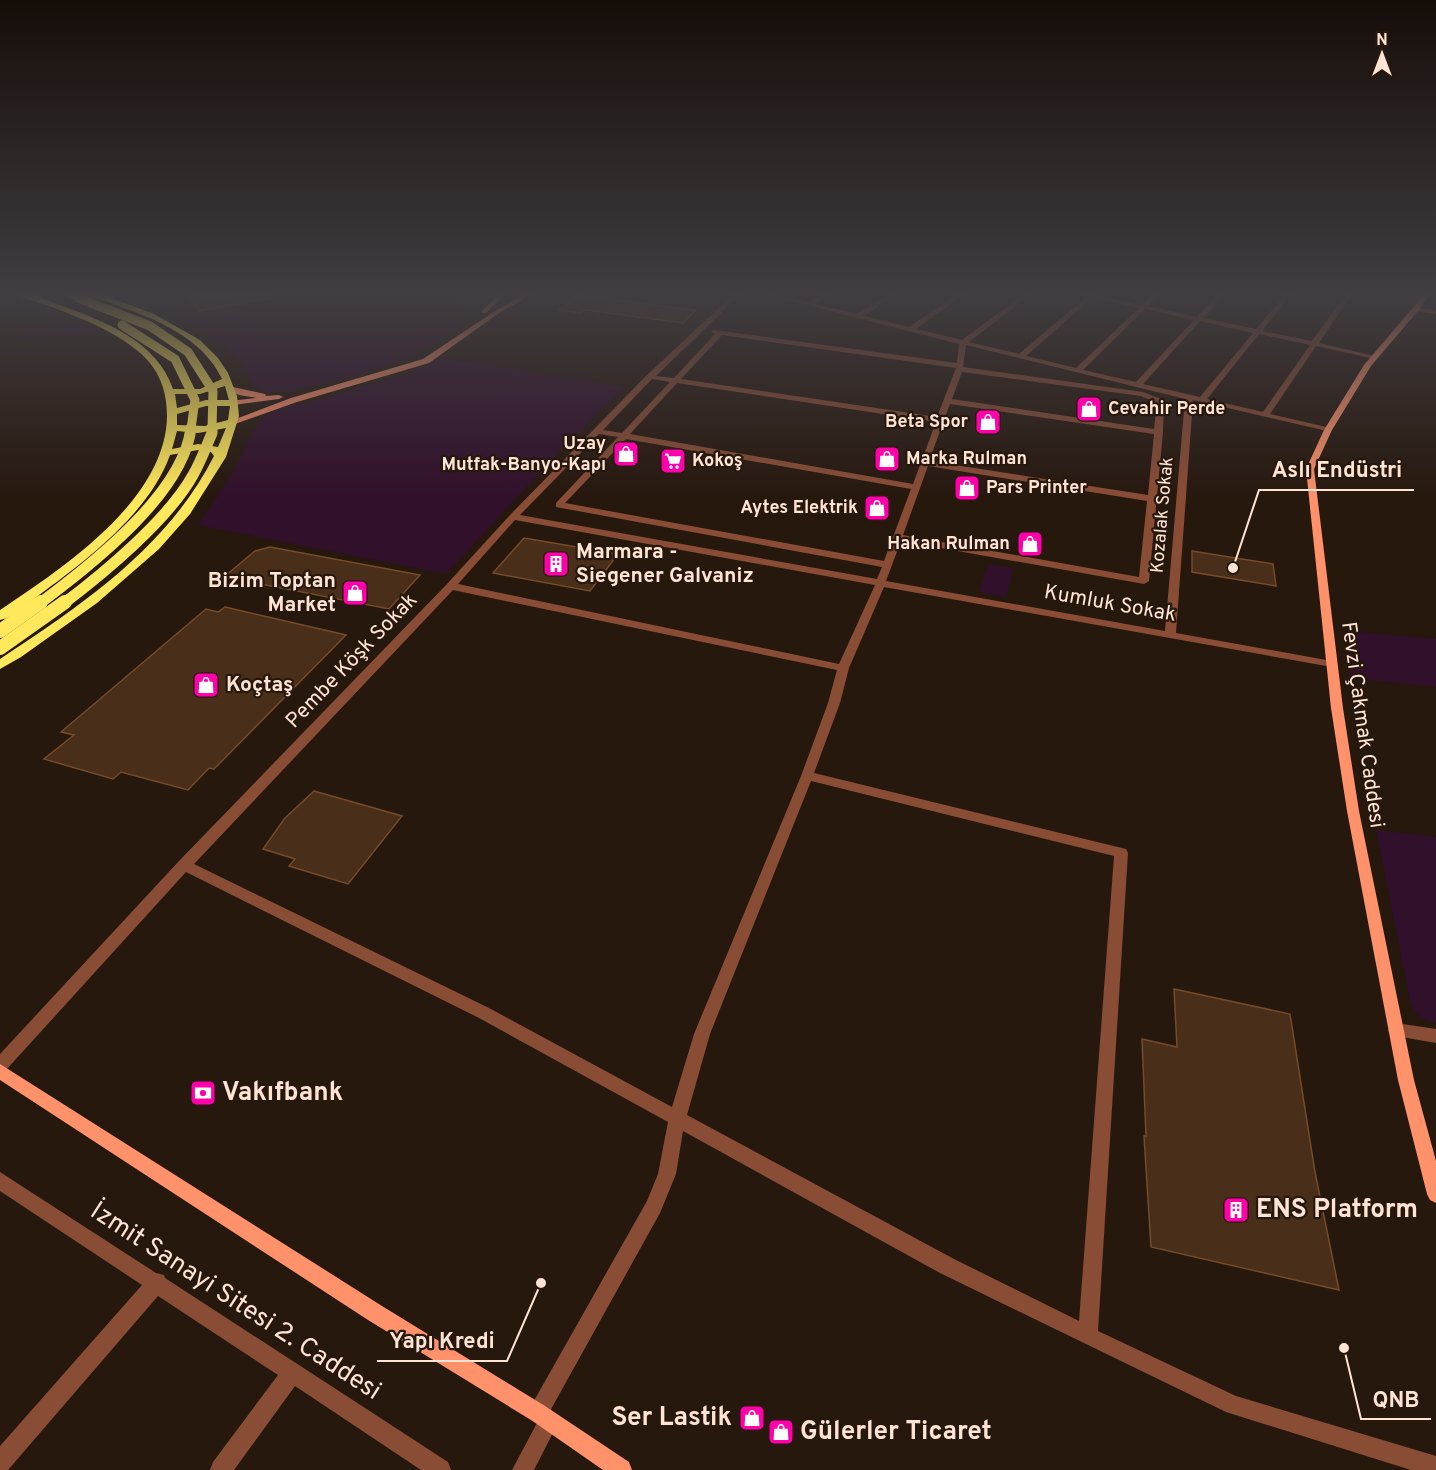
<svg xmlns="http://www.w3.org/2000/svg" width="1436" height="1470" viewBox="0 0 1436 1470" font-family="Overpass,sans-serif">
<rect width="100%" height="100%" fill="#27180e"/>
<!-- green -->
<g fill="#31102b">
<path d="M331 291H437L462 305 449 315 430 313 424 304 414 307 411 313 462 323C443 336 424 350 403 359 382 369 278 400 260 390 251 384 247 368 239 359 222 339 202 329 179 318Z"/>
<path d="M62 323 76 324 100 333 13 339 43 326Z"/>
<path d="M442 358 625 387 575 435 446 574 198 525 231 476 256 426 266 415 277 409 328 397 411 373Z"/>
<path d="M988 564 1013 568 1006 597 979 592Z"/>
<path d="M1350 631 1436 639V687L1350 678Z"/>
<path d="M1376 830 1436 837V1023C1424 1021 1417 1016 1411 1005Z"/>
</g>
<!-- building -->
<g fill="#492e19" stroke="#764b29" stroke-width="1.5">
<path d="M186 291H272L273 298 199 311Z"/>
<path d="M579 295 609 299 696 310 683 323 585 310 581 313 559 310Z"/>
<path d="M524 538 618 554 590 591 493 573Z"/>
<path d="M270 547 420 575 389 609 224 577 255 551Z"/>
<path d="M1192 551 1273 564 1276 586 1192 572Z"/>
<path d="M225 607 346 635 214 769 209 768 188 790 121 772 113 779 44 759 74 735 61 732 206 609 218 612Z"/>
<path d="M314 791 402 816 348 884 289 866 295 859 263 849 285 818Z"/>
<path d="M1174 989 1290 1014 1315 1172 1339 1290 1151 1247 1144 1136H1146L1142 1039 1177 1047Z"/>
</g>
<g fill="none" stroke-linecap="round" stroke-linejoin="round">
<!-- street -->
<g fill="#894d36" fill-rule="evenodd">
<path d="M737 291H744L656 376 674 378 715 334 711 332 714 330 957 363 959 344 752 291H763L808 302 828 291H836L815 304 857 314 894 291H902L864 316 909 327 962 291H969L916 329 962 340 1028 291H1035L969 342 1019 354 1086 297 1065 291 1089 294 1092 291H1098L1095 295 1142 305 1156 291H1163L1148 306 1197 317 1220 291H1227L1203 318 1256 329 1288 291H1294L1262 331 1312 341 1348 291H1354L1319 343 1379 357 1375 359 1316 346 1270 414 1331 428V432L1193 400 1176 633 1332 661 1338 664 1336 666 1332 667 884 587 849 668 840 703 814 773 1126 849 1128 853 1098 1331 1236 1396 1436 1456V1470H1411L1226 1412 940 1273 683 1131 676 1174 660 1213 550 1411 556 1414 559 1421 534 1470H512L537 1423 531 1420 528 1413 531 1406 647 1201 658 1174 668 1122 479 1018 186 872 6 1070 0 1072V1054L179 861 447 584 510 515 647 375ZM1092 298 1139 308 1076 368 1026 356ZM1145 309 1194 320 1136 382 1083 370ZM1200 321 1253 333 1200 397 1143 384ZM1259 334 1310 345 1263 412 1207 399ZM722 335 956 368 937 417 681 379ZM966 345 1185 399 1165 631 886 581 901 541 1144 584 1149 581 1163 432 1164 400 1143 392 963 367ZM962 372 1141 396 1157 403 1154 429 952 399ZM652 379 670 382 622 433 603 430ZM677 383 936 422 913 484 630 434ZM950 404 1154 434 1148 495 929 461ZM599 434 618 437 556 503V507L882 567 877 579 520 515ZM626 439 911 489 884 561 565 503ZM928 466 1147 501 1139 577 903 535ZM515 520 875 585 839 664 458 584ZM453 590 837 670 828 703 801 776 694 1034 672 1107 489 1008 194 864ZM811 781 1114 856 1079 1321 954 1259 687 1115 710 1034Z"/>
<path d="M1416 308 1436 310V314L1414 311V309Z"/>
<path d="M1396 1023 1436 1029V1043L1390 1035 1388 1030 1390 1025Z"/>
<path d="M0 1172 156 1273 164 1275 165 1278 448 1462 451 1470H421L295 1386 234 1470H210L213 1462 278 1375 158 1296 8 1470H0V1446L142 1285 0 1191Z"/>
</g>
<!-- secondary -->
<g fill="#ff916b" fill-rule="evenodd">
<path d="M502 291H509L486 313H482V311Z"/>
<path d="M530 291 536 292 499 313 429 363 297 402 235 424 228 422 291 398 423 359 495 311Z"/>
<path d="M1427 291H1433L1418 311 1371 366 1332 430 1314 469 1343 708 1359 811 1414 1080 1436 1161V1203L1430 1200 1427 1194 1398 1080 1347 811 1331 708 1306 469 1324 430 1364 365Z"/>
<path d="M228 386 265 394 266 396 279 395 283 397 279 399 233 405 229 403 230 401 257 398 239 395 228 390Z"/>
<path d="M0 1064 382 1306 545 1406 629 1462 632 1470H603L531 1420 368 1320 0 1080Z"/>
</g>
<!-- primary -->
<g fill="#ffe85b" fill-rule="evenodd">
<path d="M11 291C28 291 44 299 60 305 104 321 157 341 173 389H200L222 379C203 338 156 319 116 305 105 300 91 298 81 291H93L154 314 200 340 218 358 228 373 237 396 239 416 226 457 190 514 159 549 97 603 21 657 0 669V659C83 604 168 547 214 456L211 452 198 450 170 455C150 512 86 561 39 595 28 603 14 617 0 620V610C63 568 166 500 167 416 167 390 159 369 139 352 113 330 80 318 49 306 37 302 21 298 11 291ZM225 386 229 400H206L177 408 175 394H200ZM206 406H230L228 420 205 426 177 425V414ZM226 428 218 447 198 444 172 449 177 431 198 433Z"/>
<path d="M57 291H68L82 298 75 300Z"/>
</g>
<!-- primary-bridge-far2 -->
<g stroke="#ffe85b" stroke-width="9">
<path d="M78 298 150 326 188 352 213 391 212 429"/>
<path d="M122 325 175 359 195 400 191 429"/>
</g>
<!-- primary-bridge-far1 -->
<g stroke="#ffe85b" stroke-width="11">
<path d="M39 604C90 565 183 495 191 428"/>
<path d="M63 604C104 573 168 520 193 475 201 461 206 447 212 433V428"/>
</g>
<!-- primary-bridge -->
<g stroke="#ffe85b" stroke-width="14">
<path d="M0 631 41 602"/>
<path d="M0 648 65 602"/>
</g>
</g>
<!-- sky -->
<linearGradient id="sky" x2="0" y2="1"><stop stop-color="#150d08"/><stop offset="0.59" stop-color="#413d41"/><stop offset="1" stop-color="#413d41" stop-opacity="0"/></linearGradient>
<rect width="1436" height="497" fill="url(#sky)"/>
<!-- icons -->
<defs>
<g id="shop-square" transform="scale(1.35)"><rect x="-9" y="-9" width="18" height="18" rx="4" fill="#f0a" stroke="#27180e"/><path d="M-5-2.5h2.3a2.7 3.5 0 0 1 5.4 0H5L5.5 6h-11ZM-1.5-2.5h3a1.5 2.3 0 0 0-3 0Z" fill="#fff"/></g>
<g id="supermarket-square" transform="scale(1.35)"><rect x="-9" y="-9" width="18" height="18" rx="4" fill="#f0a" stroke="#27180e"/><path d="M-6-5.5h2.5l.6 2H6L4.5 2H-2.5L-4.4-4H-6ZM-1.5 3.2a1.3 1.3 0 1 0 .1 0ZM3 3.2a1.3 1.3 0 1 0 .1 0Z" fill="#fff"/></g>
<g id="building-square" transform="scale(1.35)"><rect x="-9" y="-9" width="18" height="18" rx="4" fill="#f0a" stroke="#27180e"/><path d="M-4-6H4V6H1V3H-1V6H-4ZM-2.5-4.3h1.7v1.8h-1.7ZM.8-4.3h1.7v1.8H.8ZM-2.5-1h1.7V.8h-1.7ZM.8-1h1.7V.8H.8Z" fill="#fff"/></g>
<g id="bank-square" transform="scale(1.35)"><rect x="-9" y="-9" width="18" height="18" rx="4" fill="#f0a" stroke="#27180e"/><path d="M-6-4H6V4H-6ZM0-2.3a2.3 2.3 0 1 0 0 4.6a2.3 2.3 0 1 0 0-4.6Z" fill="#fff"/></g>
</defs>
<g fill-rule="evenodd">
<use href="#shop-square" x="1089" y="409"/>
<use href="#shop-square" x="988" y="422"/>
<use href="#shop-square" x="626" y="454"/>
<use href="#shop-square" x="887" y="459"/>
<use href="#supermarket-square" x="673" y="461"/>
<use href="#shop-square" x="967" y="488"/>
<use href="#shop-square" x="877" y="508"/>
<use href="#shop-square" x="1030" y="544"/>
<use href="#building-square" x="556" y="564"/>
<use href="#shop-square" x="355" y="593"/>
<use href="#shop-square" x="206" y="685"/>
<use href="#bank-square" x="203" y="1093"/>
<use href="#building-square" x="1236" y="1210"/>
<use href="#shop-square" x="752" y="1418"/>
<use href="#shop-square" x="781" y="1432"/>
</g>
<g text-anchor="middle" dominant-baseline="central" stroke-width="4.5" stroke-linejoin="round" paint-order="stroke">
<!-- far-poi labels -->
<g font-size="18" font-weight="bold" fill="#ffe3d4" stroke="#27180e" text-anchor="start">
<text x="1108" y="409">Cevahir Perde</text>
<text x="968" y="422" text-anchor="end">Beta Spor</text>
<text x="606" y="444" text-anchor="end">Uzay<tspan x="606" dy="21">Mutfak-Banyo-Kapı</tspan></text>
<text x="906" y="459">Marka Rulman</text>
<text x="692" y="461">Kokoş</text>
<text x="986" y="488">Pars Printer</text>
<text x="858" y="508" text-anchor="end">Aytes Elektrik</text>
<text x="1010" y="544" text-anchor="end">Hakan Rulman</text>
</g>
<!-- far-street labels -->
<g font-size="18" fill="#ffe3d4" stroke="#27180e">
<text transform="translate(1163 515) rotate(-85)">Kozalak Sokak</text>
</g>
<!-- poi labels -->
<g font-size="21" font-weight="bold" fill="#ffe3d4" stroke="#27180e" text-anchor="start">
<text x="576" y="552">Marmara -<tspan x="576" dy="24">Siegener Galvaniz</tspan></text>
<text x="336" y="581" text-anchor="end">Bizim Toptan<tspan x="336" dy="24">Market</tspan></text>
<text x="226" y="685">Koçtaş</text>
</g>
<!-- street labels -->
<g font-size="21" fill="#ffe3d4" stroke="#27180e">
<text transform="translate(1110 604) rotate(10)">Kumluk Sokak</text>
<text transform="translate(352 661) rotate(-46)">Pembe Köşk Sokak</text>
<text transform="translate(1362 725) rotate(82)">Fevzi Çakmak Caddesi</text>
</g>
<!-- near-poi labels -->
<g font-size="26" font-weight="bold" fill="#ffe3d4" stroke="#27180e" text-anchor="start">
<text x="222" y="1093">Vakıfbank</text>
<text x="1256" y="1210">ENS Platform</text>
<text x="732" y="1418" text-anchor="end">Ser Lastik</text>
<text x="800" y="1432">Gülerler Ticaret</text>
</g>
<!-- near-street labels -->
<g font-size="26" fill="#ffe3d4" stroke="#27180e">
<text transform="translate(235 1302) rotate(33)">İzmit Sanayi Sitesi 2. Caddesi</text>
</g>
</g>
<!-- callouts -->
<path fill="none" stroke="#ffe3d4" stroke-width="2" d="M1233 568L1259 490H1414M541 1283L507 1361H377M1344 1348L1361 1419H1431"/>
<g fill="#ffe3d4" stroke="#27180e" stroke-width="2">
<circle cx="1233" cy="568" r="6"/>
<circle cx="541" cy="1283" r="6"/>
<circle cx="1344" cy="1348" r="6"/>
</g>
<g font-size="22" text-anchor="middle" font-weight="bold" fill="#ffe3d4" stroke="#27180e" stroke-width="4.5" stroke-linejoin="round" paint-order="stroke">
<text x="1337" y="477">Aslı Endüstri</text>
<text x="442" y="1348">Yapı Kredi</text>
<text x="1396" y="1407">QNB</text>
</g>
<!-- north arrow -->
<g transform="translate(1382 54)" stroke="#27180e" stroke-width="4.5" paint-order="stroke">
<path d="M0-4.5L10 22L0 15L-10 22Z" fill="#ffe3d4"/>
<text y="-9" font-size="16" font-weight="bold" text-anchor="middle" fill="#ffe3d4">N</text>
</g>
</svg>
